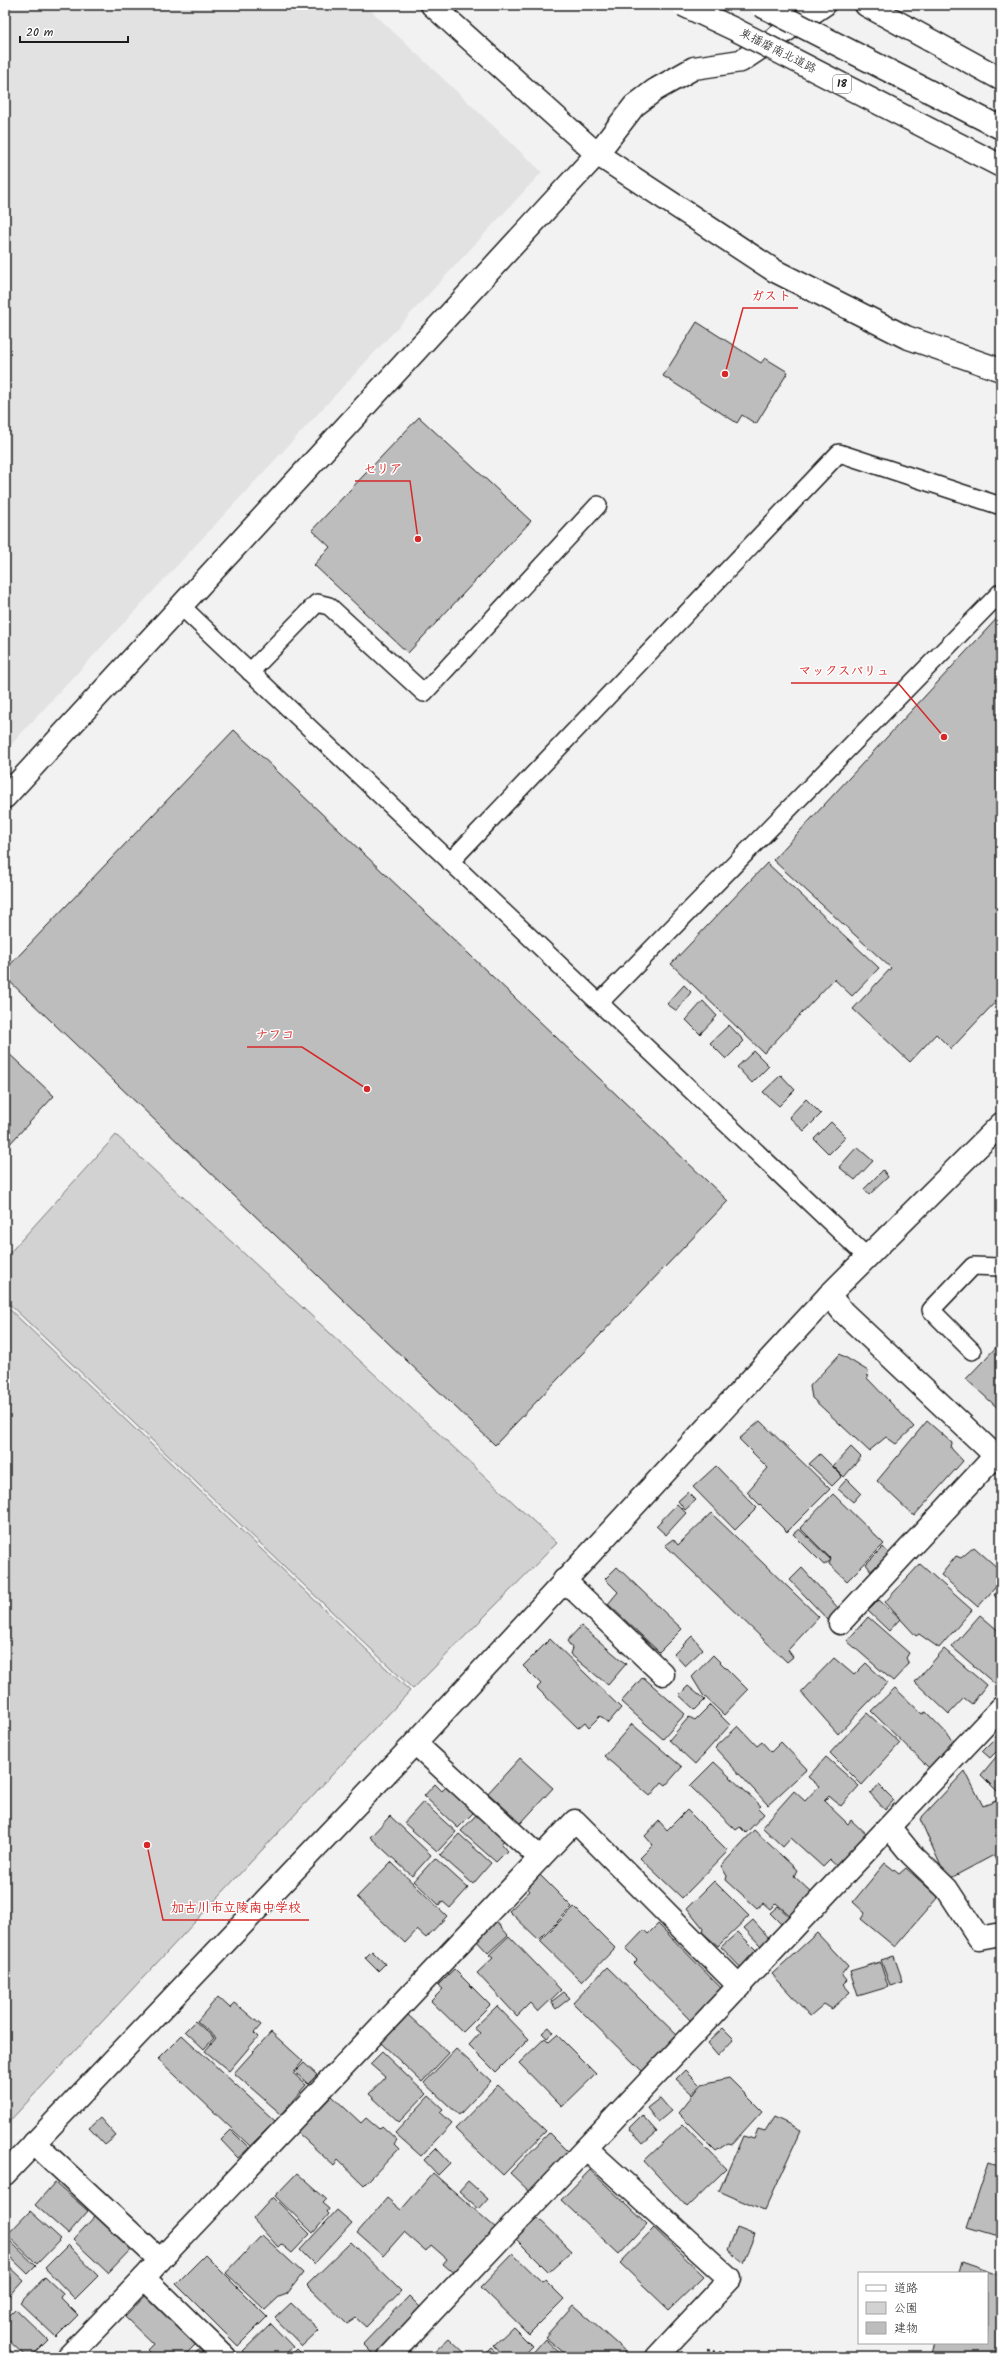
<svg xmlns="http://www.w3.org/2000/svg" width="1006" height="2362" viewBox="0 0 1006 2362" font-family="Kalam,'Klee One',sans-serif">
<rect width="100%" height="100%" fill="#f2f2f2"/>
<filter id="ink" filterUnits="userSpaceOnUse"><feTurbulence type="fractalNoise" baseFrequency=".025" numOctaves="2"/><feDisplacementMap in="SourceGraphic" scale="8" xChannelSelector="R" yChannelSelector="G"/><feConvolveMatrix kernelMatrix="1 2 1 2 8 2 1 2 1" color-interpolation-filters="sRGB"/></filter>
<g filter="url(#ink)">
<!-- built -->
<path fill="#e2e2e2" d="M5 5H365L542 172 5 751Z"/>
<!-- green -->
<g fill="#d2d2d2" stroke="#777">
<path d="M116 1135 557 1543 413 1689 5 1300V1258Z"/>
<path d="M5 1305 410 1691 5 2126Z"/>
</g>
<!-- building -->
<g fill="#bdbdbd" stroke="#1c1c1c">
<path d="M697 322 761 363 765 358 788 372 756 424 742 415 737 423 663 376Z"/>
<path d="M419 417 531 521 408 653 314 565 330 547 312 530Z"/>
<path d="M1001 614V996L951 1049 936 1034 910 1062 853 1009 891 968 773 860Z"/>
<path d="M234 730 728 1201 495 1445 5 977V970Z"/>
<path d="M767 863 879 968 852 996 834 979 764 1053 671 964Z"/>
<path d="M684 985 691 992 677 1011 667 1004Z"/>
<path d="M703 1001 717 1016 700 1034 686 1020Z"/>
<path d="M729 1025 744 1041 726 1059 710 1043Z"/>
<path d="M5 1050 54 1096 5 1149Z"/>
<path d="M754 1051 769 1066 752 1083 737 1067Z"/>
<path d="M781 1075 795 1090 779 1106 763 1092Z"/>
<path d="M806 1099 821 1114 804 1131 789 1117Z"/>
<path d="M831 1122 846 1137 829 1154 814 1139Z"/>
<path d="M857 1147 873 1161 855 1180 839 1167Z"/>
<path d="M883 1170 888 1177 869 1195 864 1189Z"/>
<path d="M1001 1342V1411L966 1379Z"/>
<path d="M840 1354 868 1371 867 1378 914 1427 896 1444 886 1437 869 1451 812 1398 810 1386Z"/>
<path d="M760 1421 830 1489 787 1532 747 1492 768 1468 739 1439Z"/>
<path d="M927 1421 952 1443 951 1448 963 1461 914 1516 877 1481Z"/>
<path d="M851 1447 861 1457 844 1477 833 1466Z"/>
<path d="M820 1454 842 1476 832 1486 809 1464Z"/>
<path d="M716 1466 757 1508 735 1530 693 1487Z"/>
<path d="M847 1479 861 1493 853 1502 838 1489Z"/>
<path d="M688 1492 696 1500 685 1510 678 1501Z"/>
<path d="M833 1494 884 1544 847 1581 829 1564 831 1559 800 1528Z"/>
<path d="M677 1504 686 1513 666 1535 656 1526Z"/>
<path d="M711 1513 819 1617 788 1650 793 1657 787 1662 665 1545 673 1539 678 1545Z"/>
<path d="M799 1529 831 1560 824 1565 793 1534Z"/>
<path d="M883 1547 889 1554 871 1571 866 1564Z"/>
<path d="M974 1547 1001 1571V1581L978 1607 941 1575 956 1556 961 1558Z"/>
<path d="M920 1564 972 1610 939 1648 919 1634 916 1636 885 1602Z"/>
<path d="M617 1567 682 1629 659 1652 608 1604 618 1592 605 1579Z"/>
<path d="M802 1568 839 1609 828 1620 790 1580Z"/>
<path d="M1001 1587V1603L994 1595Z"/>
<path d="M879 1600 900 1619 889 1631 868 1611Z"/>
<path d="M980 1615 1001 1633V1679L996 1685 952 1647Z"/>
<path d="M868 1617 909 1653 906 1658 909 1664 893 1681 847 1641Z"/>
<path d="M581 1626 626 1664 608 1685 570 1654 572 1648 567 1641Z"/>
<path d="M692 1636 703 1649 685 1666 674 1654Z"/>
<path d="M550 1639 621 1708 608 1723 600 1716 589 1727 585 1722 578 1728 537 1688 541 1684 523 1666Z"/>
<path d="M944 1649 986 1685 972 1704 964 1698 949 1714 915 1682Z"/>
<path d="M713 1655 748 1690 724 1715 703 1695 692 1677Z"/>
<path d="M834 1658 854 1675 866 1663 887 1683 838 1734 801 1692Z"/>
<path d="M643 1677 685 1714 663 1739 621 1702Z"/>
<path d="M688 1686 705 1700 695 1710 679 1695Z"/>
<path d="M895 1688 922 1714 926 1712 957 1744 931 1770 871 1711Z"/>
<path d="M710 1705 730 1725 695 1764 669 1740 689 1717 695 1720Z"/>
<path d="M867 1713 900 1743 862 1785 830 1753Z"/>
<path d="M632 1724 682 1767 666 1785 662 1782 650 1796 604 1756Z"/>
<path d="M738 1726 757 1746 762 1742 771 1752 781 1742 807 1769 768 1805 715 1748Z"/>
<path d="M1000 1733 1001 1747 990 1758 982 1751Z"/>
<path d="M1001 1751V1795L981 1775Z"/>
<path d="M826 1757 859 1786 841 1806 829 1796 824 1801 848 1824 851 1820 868 1836 839 1868 830 1860 823 1867 791 1838 783 1847 762 1827 794 1791 805 1801 819 1786 808 1777Z"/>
<path d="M520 1758 553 1788 521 1823 488 1793Z"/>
<path d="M714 1762 761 1806 758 1808 764 1814 746 1833 740 1827 736 1830 690 1786Z"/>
<path d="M965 1771 983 1806 1001 1799V1859L996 1860 994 1855 947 1880 920 1819Z"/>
<path d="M435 1784 442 1791 448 1785 475 1811 458 1828 424 1796Z"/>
<path d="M879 1785 894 1800 885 1810 870 1793Z"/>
<path d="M423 1802 456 1832 437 1852 404 1823Z"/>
<path d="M687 1810 728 1851 682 1898 640 1858 653 1845 645 1836 659 1821 667 1830Z"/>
<path d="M478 1813 506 1838 501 1844 507 1851 496 1862 461 1831Z"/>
<path d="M390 1816 431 1855 412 1876 370 1837Z"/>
<path d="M754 1830 797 1870 794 1876 814 1895 793 1918 776 1903 770 1909 763 1903 757 1908 726 1880 727 1876 721 1866Z"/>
<path d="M459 1834 491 1863 473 1884 440 1855Z"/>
<path d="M435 1858 468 1888 450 1908 442 1901 439 1905 414 1881Z"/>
<path d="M391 1862 447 1916 426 1938 417 1930 405 1943 357 1897Z"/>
<path d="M885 1863 899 1874 906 1868 938 1897 895 1947 861 1919 865 1913 853 1902Z"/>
<path d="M537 1872 572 1907 539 1940 509 1911 530 1891 525 1885Z"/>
<path d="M714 1881 749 1916 718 1946 702 1932 703 1928 687 1908Z"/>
<path d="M778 1906 792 1919 784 1927 770 1913Z"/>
<path d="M574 1907 615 1948 582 1982 540 1941Z"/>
<path d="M495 1920 508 1935 488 1953 475 1939Z"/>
<path d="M753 1920 770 1939 761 1946 744 1928Z"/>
<path d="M658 1924 725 1992 693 2023 634 1963 637 1960 626 1949 644 1930 648 1934Z"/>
<path d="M738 1932 759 1953 743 1970 721 1947Z"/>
<path d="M817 1933 848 1966 842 1974 847 1980 843 1984 850 1992 832 2009 824 2004 810 2016 772 1974Z"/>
<path d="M509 1936 561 1990 538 2012 530 2003 517 2016 477 1973 493 1958 489 1955Z"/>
<path d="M372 1951 385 1964 378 1971 365 1958Z"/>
<path d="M894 1956 903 1982 890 1986 881 1960Z"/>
<path d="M880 1962 888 1987 858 1996 850 1971Z"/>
<path d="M607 1967 681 2039 646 2075 573 2003Z"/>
<path d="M454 1969 490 2005 463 2032 431 2001 443 1989 438 1985Z"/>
<path d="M564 1992 570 1998 556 2009 551 2002Z"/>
<path d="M218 1997 230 2008 235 2003 261 2025 254 2033 258 2037 229 2071 205 2051 216 2038 197 2021Z"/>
<path d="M497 2006 529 2039 496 2072 469 2045 480 2033 474 2028Z"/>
<path d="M408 2015 449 2053 422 2082 381 2043Z"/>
<path d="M195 2021 214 2038 204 2049 185 2031Z"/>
<path d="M549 2027 554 2033 547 2038 542 2033Z"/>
<path d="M723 2028 734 2039 718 2056 707 2043Z"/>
<path d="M271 2032 303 2061 293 2073 306 2085 281 2114 234 2073Z"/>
<path d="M182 2035 275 2121 250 2146 158 2059Z"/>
<path d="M557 2035 596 2074 562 2107 519 2063 545 2038 549 2042Z"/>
<path d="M456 2049 491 2081 459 2115 424 2083Z"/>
<path d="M382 2052 426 2094 399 2122 369 2094 385 2077 370 2064Z"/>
<path d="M304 2063 317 2075 308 2084 295 2072Z"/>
<path d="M685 2070 700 2085 692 2094 676 2079Z"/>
<path d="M729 2078 762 2111 732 2144 728 2143 716 2151 678 2113 702 2084Z"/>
<path d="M498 2085 546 2131 503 2175 455 2129Z"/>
<path d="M332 2096 361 2123 366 2118 379 2129 382 2126 397 2140 394 2144 399 2149 364 2185 338 2160 334 2166 297 2132Z"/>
<path d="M429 2096 443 2109 440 2112 452 2123 421 2156 395 2133Z"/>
<path d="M660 2098 671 2111 658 2122 647 2108Z"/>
<path d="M642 2115 657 2132 643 2144 629 2128Z"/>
<path d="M774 2117 801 2130 764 2211 719 2191 743 2136 754 2139 758 2129 765 2131Z"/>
<path d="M100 2118 116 2136 105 2145 89 2128Z"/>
<path d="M683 2124 726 2169 687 2207 644 2161Z"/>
<path d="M231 2130 249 2148 238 2158 221 2140Z"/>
<path d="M549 2133 568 2152 530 2192 510 2173Z"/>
<path d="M436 2148 450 2163 438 2175 424 2160Z"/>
<path d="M989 2162 1001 2166V2238L967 2228Z"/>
<path d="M590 2170 647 2224 619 2254 561 2200Z"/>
<path d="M297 2173 326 2199 322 2203 329 2209 327 2212 329 2214 313 2233 275 2196Z"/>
<path d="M433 2173 497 2229 457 2276 443 2264 447 2259 431 2245 426 2251 404 2232 383 2256 357 2233 387 2198 401 2210Z"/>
<path d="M468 2181 488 2199 479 2209 459 2191Z"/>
<path d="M55 2182 88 2211 68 2234 35 2205Z"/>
<path d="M273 2197 310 2234 292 2253 281 2244 278 2247 253 2219Z"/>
<path d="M337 2210 352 2223 314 2264 300 2250Z"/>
<path d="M30 2211 61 2239 37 2264 7 2235Z"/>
<path d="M96 2215 132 2248 108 2273 73 2240Z"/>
<path d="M538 2218 572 2251 549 2272 516 2239Z"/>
<path d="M737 2227 755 2234 743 2263 728 2250Z"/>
<path d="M654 2228 704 2276 669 2310 620 2263Z"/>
<path d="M262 2235 303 2273 287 2294 279 2297 265 2310 226 2273Z"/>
<path d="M10 2241 36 2266 28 2274 5 2252V2245Z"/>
<path d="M351 2242 401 2291 366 2327 356 2318 347 2324 307 2285Z"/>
<path d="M68 2245 98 2276 75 2299 45 2268Z"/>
<path d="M513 2254 542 2282 545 2280 564 2299 529 2334 481 2287Z"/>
<path d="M205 2255 267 2317 238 2346 176 2284Z"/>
<path d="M961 2262 1001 2276V2346L997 2357H930L934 2343H987V2273H958Z"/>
<path d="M5 2263 23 2280 5 2300Z"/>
<path d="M45 2277 63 2294 61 2298 78 2315 56 2337 20 2303Z"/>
<path d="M149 2292 198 2342 183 2357H154L147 2350 153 2344 125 2317Z"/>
<path d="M409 2296 423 2310 376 2357 363 2344Z"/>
<path d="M291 2303 319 2330 302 2346 275 2318Z"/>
<path d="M573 2305 626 2352 623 2356 624 2357H569L545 2337Z"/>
<path d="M16 2309 48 2340 31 2357H26L5 2337V2320Z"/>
<path d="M271 2324 293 2347 282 2357H249L243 2351Z"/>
<path d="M513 2327 532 2346 521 2357H505L494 2345Z"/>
<path d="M449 2338 469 2357H429Z"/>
<path d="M545 2339 564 2357H529Z"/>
<path d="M5 2345 17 2357H5Z"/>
<path d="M203 2345 215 2357H192Z"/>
<path d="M492 2348 502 2357 484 2356Z"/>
<path d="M297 2349 305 2357H289Z"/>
<path d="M688 2352 692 2357H682Z"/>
</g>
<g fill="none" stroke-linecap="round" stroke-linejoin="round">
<!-- lane casing -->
<g stroke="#1c1c1c" stroke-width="20">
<g id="lane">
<path d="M181 606 867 1257"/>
<path d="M250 672 317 603 329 606 424 693 598 505"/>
<path d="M450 862 839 453 1001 506"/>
<path d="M599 1003 1001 592"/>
<path d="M972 1351 931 1310 973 1266 999 1267 1001 1269"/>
</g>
</g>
<!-- street casing -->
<g stroke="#1c1c1c" stroke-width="25">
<g id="street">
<path d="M432 5 597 154 775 271 906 337 1001 370"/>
<path d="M866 5 1001 79"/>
<path d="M5 797 597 154 634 106 655 90 694 68 741 61 824 5"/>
<path d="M829 1295 843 1312 1001 1461"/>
<path d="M564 1580 663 1674"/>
<path d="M840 1623 995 1456"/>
<path d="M415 1743 540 1858"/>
<path d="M889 1827 911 1854 947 1889 979 1938 1001 1934"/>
<path d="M34 2143 160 2260 144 2278 225 2357"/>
<path d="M587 2149 730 2279 657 2357"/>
<path d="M160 2260 575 1821 740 1987"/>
<path d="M68 2357 144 2278"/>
<path d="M389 2357 1001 1708"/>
</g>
</g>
<!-- secondary casing -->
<g stroke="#1c1c1c" stroke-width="25">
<path id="secondary" d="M5 2174 415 1743 829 1295 1001 1124"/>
</g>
<!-- path -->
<path stroke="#1c1c1c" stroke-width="2.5" stroke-dasharray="3 3" stroke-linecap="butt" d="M707 2349 745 2357"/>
<!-- lane -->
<use href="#lane" stroke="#fff" stroke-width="17"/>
<!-- street -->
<use href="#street" stroke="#fff" stroke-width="22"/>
<!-- secondary -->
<use href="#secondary" stroke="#fff" stroke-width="22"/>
<!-- highway-bridge casing -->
<g stroke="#1c1c1c" stroke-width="25" stroke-linecap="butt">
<g id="highway-bridge">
<path d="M683 5 736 30 1001 166"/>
<path d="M760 5 1001 128"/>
</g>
</g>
<!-- highway-bridge -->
<use href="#highway-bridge" stroke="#fff" stroke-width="22"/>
</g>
</g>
<g text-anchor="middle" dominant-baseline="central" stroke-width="3" stroke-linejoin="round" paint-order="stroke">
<!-- shield labels -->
<rect fill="#fff" stroke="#606060" stroke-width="1" x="833" y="75" width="18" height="18" rx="3"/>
<g font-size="11" font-weight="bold" fill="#1c1c1c">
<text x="842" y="84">18</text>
</g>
<!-- street labels -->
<g font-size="12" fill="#1c1c1c" stroke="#fff">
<text transform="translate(778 51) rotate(27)">東播磨南北道路</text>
</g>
</g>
<!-- callouts -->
<path fill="none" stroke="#d62828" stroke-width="1.5" d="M725 374L743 308H798M418 539L410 481H355M944 737L898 683H791M367 1089L302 1047H247M147 1845L163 1920H309"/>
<g fill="#d62828" stroke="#fff" stroke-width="1.5">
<circle cx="725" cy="374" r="4"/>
<circle cx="418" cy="539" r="4"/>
<circle cx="944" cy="737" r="4"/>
<circle cx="367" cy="1089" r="4"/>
<circle cx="147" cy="1845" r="4"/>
</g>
<g font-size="13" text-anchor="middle" font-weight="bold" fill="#d62828" stroke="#fff" stroke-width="3" stroke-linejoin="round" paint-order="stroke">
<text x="771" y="300">ガスト</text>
<text x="383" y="473">セリア</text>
<text x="844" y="675">マックスバリュ</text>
<text x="275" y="1039">ナフコ</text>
<text x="236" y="1912">加古川市立陵南中学校</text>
</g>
<!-- margin -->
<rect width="1006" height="2362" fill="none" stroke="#fff" stroke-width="20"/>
<rect x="10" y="10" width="986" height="2342" fill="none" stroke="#1c1c1c" stroke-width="1.5" filter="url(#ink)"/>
<!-- legend -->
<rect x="858" y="2272" width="130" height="72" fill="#ffffff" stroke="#a4a4a4"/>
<rect x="866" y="2285" width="20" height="6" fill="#ffffff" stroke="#a4a4a4"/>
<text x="894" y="2292" font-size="12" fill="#1c1c1c">道路</text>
<rect x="866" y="2302" width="20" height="12" fill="#d2d2d2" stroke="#a4a4a4"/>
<text x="894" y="2312" font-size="12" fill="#1c1c1c">公園</text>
<rect x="866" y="2322" width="20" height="12" fill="#bdbdbd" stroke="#a4a4a4"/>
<text x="894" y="2332" font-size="12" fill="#1c1c1c">建物</text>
<!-- scale -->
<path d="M20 36v6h108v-6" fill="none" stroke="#1c1c1c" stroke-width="2"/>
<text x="26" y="36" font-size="12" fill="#1c1c1c" stroke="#ffffff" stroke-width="3" paint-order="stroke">20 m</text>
</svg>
